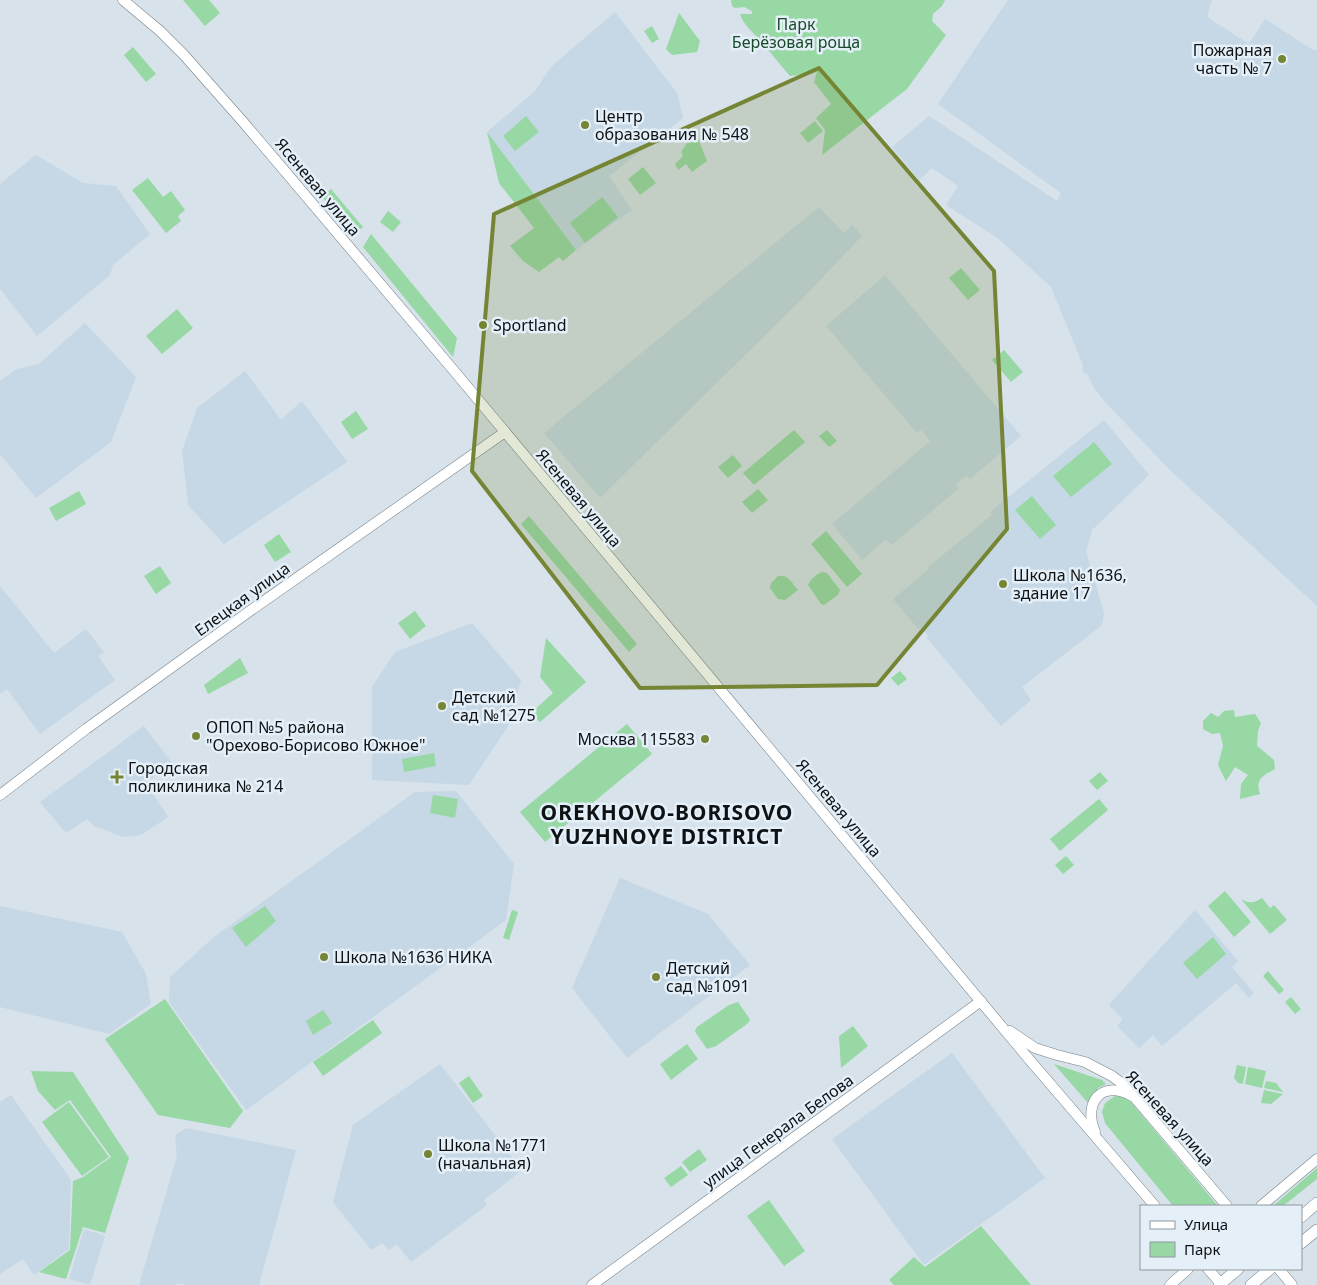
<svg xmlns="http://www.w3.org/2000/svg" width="1317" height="1285" viewBox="0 0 1317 1285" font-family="'Noto Sans',sans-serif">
<rect width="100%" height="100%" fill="#d7e2ea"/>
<!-- built -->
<g fill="#c6d7e5">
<path d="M1008 0H1212L1207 17 1249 44 1265 19 1313 50H1317V606L1168 468 1107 404 1094 388 1088 375 1082 371 1083 365 1051 287 999 239 946 205 958 186 932 168 919 180 892 147 929 116 1057 201 1061 193 938 104Z"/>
<path d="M615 12 677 93 683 118 609 176 632 210 576 250 487 132 534 92 552 66Z"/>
<path d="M36 155 83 183 116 186 150 234 113 265 110 275 37 336 0 289V187L1 183Z"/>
<path d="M819 207 844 233 852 225 862 236 803 298 600 498 544 433Z"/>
<path d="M885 275 1021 436 970 479 966 476 956 484 959 488 892 545 886 539 862 560 832 524 930 441 921 430 917 433 826 326Z"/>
<path d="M85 323 136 377 111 442 36 498 0 454V381L17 369 39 364Z"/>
<path d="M245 371 281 420 302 401 347 462 224 544 188 505 182 451 197 408Z"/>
<path d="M1104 420 1149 475 1092 530 1086 551 1104 613 1102 625 1022 687 1031 700 1001 726 927 638 928 636 922 628 919 630 893 599 929 569 928 567 992 515 990 512Z"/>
<path d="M0 586 54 653 86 629 104 652 98 656 115 680 40 734 7 689 0 694Z"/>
<path d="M472 623 521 680 508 726 469 785 372 780V687L395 652Z"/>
<path d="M144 726 172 763 146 783 168 817 141 835 123 837 94 826 87 819 66 833 40 802Z"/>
<path d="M456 791 514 864 506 920 246 1110 169 1002 170 977 214 937 415 792Z"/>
<path d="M620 878 708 914 750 965 627 1058 572 988Z"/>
<path d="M0 906 122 932 146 974 151 1004 109 1034 0 1007Z"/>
<path d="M1195 910 1238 961 1232 967 1254 993 1249 998 1236 983 1162 1046 1153 1035 1139 1048 1117 1026 1123 1019 1109 1005Z"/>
<path d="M952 1053 1045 1178 924 1265 832 1139Z"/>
<path d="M440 1064 522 1170 484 1200 487 1205 411 1262 397 1244 389 1250 382 1243 371 1250 333 1202 353 1125Z"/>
<path d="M11 1095 71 1180 69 1249 34 1275 23 1259 0 1274V1102Z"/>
<path d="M186 1128 296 1150 259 1285H187L181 1283 173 1285H139L177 1156 175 1135Z"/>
<path d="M84 1229 105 1236 90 1285 69 1279Z"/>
</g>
<!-- green -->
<g fill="#97d8a5">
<path d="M183 0H209L220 13 205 26Z"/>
<path d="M731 0H945L942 6 933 14 932 21 946 35 907 89 822 155 825 130 816 118 831 104 814 82 817 72 811 74 790 76C780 65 771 53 762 42 754 33 743 25 740 14H752V11L744 7 735 8 732 6Z"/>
<path d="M679 13 700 41 697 52 672 55 666 49Z"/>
<path d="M652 26 659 39 652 43 644 31Z"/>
<path d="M133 47 156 74 146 82 124 55Z"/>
<path d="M526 116 539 132 515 151 503 136Z"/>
<path d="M815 121 823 131 808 143 800 133Z"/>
<path d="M695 131 707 161 692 172 686 164 678 170 675 164 683 156 681 152Z"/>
<path d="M487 132 576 250 563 261 559 257 539 272 523 261 510 246 534 228 499 183Z"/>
<path d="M643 167 656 183 640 195 628 179Z"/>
<path d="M148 178 163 197 171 191 185 210 178 216 181 221 166 233 132 190Z"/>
<path d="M331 189 363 227 353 235 322 197Z"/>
<path d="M602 197 618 217 585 243 570 223Z"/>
<path d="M388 211 401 222 393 232 380 222Z"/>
<path d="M371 234 457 338 453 357 363 247Z"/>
<path d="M961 268 980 290 968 300 949 278Z"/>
<path d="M177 309 193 328 162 354 146 336Z"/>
<path d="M1004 350 1023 372 1011 382 992 360Z"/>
<path d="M356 411 368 429 352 439 341 422Z"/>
<path d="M794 430 805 442 754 485 743 473Z"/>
<path d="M827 430 837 441 829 447 819 436Z"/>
<path d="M1094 442 1112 464 1071 497 1053 476Z"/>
<path d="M733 455 742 466 728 478 718 467Z"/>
<path d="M758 489 768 500 752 513 742 502Z"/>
<path d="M79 491 86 504 56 521 49 508Z"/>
<path d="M1032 496 1056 525 1040 539 1015 510Z"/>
<path d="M529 516 637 644 629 652 521 524Z"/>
<path d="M826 531 862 574 847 587 811 544Z"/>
<path d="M279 534 291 552 275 562 264 545Z"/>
<path d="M160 566 171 583 156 594 144 576Z"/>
<path d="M823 572 827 573 840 590 838 595 824 605 821 604 808 585C810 580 817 573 823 572Z"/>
<path d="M778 576C788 574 792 583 798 590L785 600 778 599 770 588 771 583Z"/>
<path d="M415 611 426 626 410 639 398 623Z"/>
<path d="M546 638 586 682 540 722 531 713 553 693 540 677Z"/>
<path d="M240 658 248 673 208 694 204 685Z"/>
<path d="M900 671 907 679 898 686 891 678Z"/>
<path d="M1234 710 1235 717 1255 714 1261 723 1258 731 1257 746 1274 760 1275 769C1263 776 1255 778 1260 794L1240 799 1241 784 1248 775 1235 767 1226 781 1218 765 1223 746 1220 733 1212 734 1203 729V721L1211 713 1218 717 1224 711Z"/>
<path d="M627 724 652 754 545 842 520 812Z"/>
<path d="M434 753 436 766 404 772 402 759Z"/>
<path d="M1100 772 1108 781 1097 790 1089 781Z"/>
<path d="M433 795 458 799 455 818 430 813Z"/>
<path d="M1099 799 1108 810 1060 851 1050 839Z"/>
<path d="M1066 856 1074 865 1063 874 1055 865Z"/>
<path d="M1225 891 1251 922 1234 937 1208 906Z"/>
<path d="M1262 898 1270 908 1274 905 1287 920 1270 934 1241 899C1249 904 1254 903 1262 898Z"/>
<path d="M265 906 276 921 246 947 232 928Z"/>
<path d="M512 910 518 912 509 940 503 938Z"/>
<path d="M1213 937 1226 954 1197 979 1183 963Z"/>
<path d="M1268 971 1284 990 1279 994 1263 976Z"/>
<path d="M1291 997 1301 1009 1295 1014 1285 1002Z"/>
<path d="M165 999 243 1111 230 1128 158 1115 105 1039Z"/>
<path d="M738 1002 749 1018 750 1020 747 1024 716 1046 707 1049 696 1033 695 1031 697 1027 729 1005Z"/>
<path d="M323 1010 332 1023 313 1035 306 1021Z"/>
<path d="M373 1020 382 1033 323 1076 313 1062Z"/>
<path d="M853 1026 868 1046 841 1068 839 1036Z"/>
<path d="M687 1044 698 1059 671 1080 660 1064Z"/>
<path d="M1054 1064 1102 1080 1106 1084 1098 1088 1088 1103Z"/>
<path d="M1237 1065 1246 1067 1243 1084 1238 1083 1234 1078Z"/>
<path d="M1248 1067 1266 1071 1262 1088 1245 1084Z"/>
<path d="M31 1071 73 1072 129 1158 105 1233 83 1227 66 1279 39 1272 70 1250 73 1181 83 1177 111 1157 70 1100 55 1110 38 1091Z"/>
<path d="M469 1076 483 1096 473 1103 459 1083Z"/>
<path d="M1266 1081 1276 1083 1283 1092 1264 1088Z"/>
<path d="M1264 1090 1283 1094 1271 1104 1261 1103Z"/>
<path d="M1115 1096H1120L1130 1101 1218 1206H1173L1105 1123 1102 1112 1105 1103Z"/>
<path d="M69 1102 109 1157 82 1176 42 1122Z"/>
<path d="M699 1149 707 1160 690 1172 682 1162Z"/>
<path d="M681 1166 688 1175 671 1187 664 1178Z"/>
<path d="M1317 1168V1179L1283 1206H1273Z"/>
<path d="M769 1200 805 1251 784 1266 747 1216Z"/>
<path d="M981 1226 1031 1285H894L889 1280 914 1257 925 1267Z"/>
</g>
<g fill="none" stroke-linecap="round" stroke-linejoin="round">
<!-- secondary casing -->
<g stroke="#757f86" stroke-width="11">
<g id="secondary">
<path d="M123 0 160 31 184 55 244 123 455 372 1028 1058 1155 1206"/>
<path d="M0 795 86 729 247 613 505 432"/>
<path d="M1010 1031 1035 1048 1057 1055 1085 1062 1112 1076 1124 1085 1227 1206"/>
<path d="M1095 1132C1083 1103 1101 1079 1132 1096"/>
<path d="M1261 1206 1317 1159"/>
<path d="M1208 1269 1222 1285"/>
<path d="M1279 1269 1292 1285"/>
<path d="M592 1285 981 1001"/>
<path d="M1170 1285 1188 1269"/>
</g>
</g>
<!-- primary casing -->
<g stroke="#757f86" stroke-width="12">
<g id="primary">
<path d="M1301 1217 1317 1203"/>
<path d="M1301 1243 1317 1230"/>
<path d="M1219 1285 1238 1269"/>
<path d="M1251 1285 1270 1269"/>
</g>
</g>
<!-- secondary -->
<use href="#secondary" stroke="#fff" stroke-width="10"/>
<!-- primary -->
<use href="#primary" stroke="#fff" stroke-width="11"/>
</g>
<!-- marked area -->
<path fill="#758534" fill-opacity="0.2" stroke="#758534" stroke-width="4" stroke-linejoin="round" d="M819 68 994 271 1007 529 877 685 640 688 472 471 494 214Z"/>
<!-- markers -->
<g fill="#758534" stroke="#e4eff8" stroke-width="2">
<circle cx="1282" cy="59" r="5"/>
<circle cx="585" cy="125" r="5"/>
<circle cx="483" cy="325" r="5"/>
<circle cx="1003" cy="584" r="5"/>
<circle cx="442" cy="706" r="5"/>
<circle cx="196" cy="736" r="5"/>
<circle cx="705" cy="739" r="5"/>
<path d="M114.5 769.5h5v5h5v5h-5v5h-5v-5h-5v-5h5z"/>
<circle cx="324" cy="957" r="5"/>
<circle cx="656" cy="977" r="5"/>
<circle cx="428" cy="1154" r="5"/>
</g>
<g text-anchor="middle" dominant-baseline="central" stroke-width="5" stroke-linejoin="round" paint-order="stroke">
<!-- park labels -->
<g font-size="16" fill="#184b28" stroke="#e4eff8">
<text x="796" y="24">Парк<tspan x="796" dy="18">Берёзовая роща</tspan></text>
</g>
<!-- poi labels -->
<g font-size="16" fill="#0e1214" stroke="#e4eff8" text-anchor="start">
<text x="1272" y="50" text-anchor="end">Пожарная<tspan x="1272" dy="18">часть № 7</tspan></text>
<text x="595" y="116">Центр<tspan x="595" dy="18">образования № 548</tspan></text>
<text x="493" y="325">Sportland</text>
<text x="1013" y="575">Школа №1636,<tspan x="1013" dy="18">здание 17</tspan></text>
<text x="452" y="697">Детский<tspan x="452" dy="18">сад №1275</tspan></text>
<text x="206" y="727">ОПОП №5 района<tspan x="206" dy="18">"Орехово-Борисово Южное"</tspan></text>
<text x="695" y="739" text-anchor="end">Москва 115583</text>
<text x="128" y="768">Городская<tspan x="128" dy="18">поликлиника № 214</tspan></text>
<text x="334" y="957">Школа №1636 НИКА</text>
<text x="666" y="968">Детский<tspan x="666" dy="18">сад №1091</tspan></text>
<text x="438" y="1145">Школа №1771<tspan x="438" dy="18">(начальная)</tspan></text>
</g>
<!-- street labels -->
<g font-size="16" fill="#0e1214" stroke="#e4eff8">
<text transform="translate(318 187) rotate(50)">Ясеневая улица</text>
<text transform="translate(579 498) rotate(50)">Ясеневая улица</text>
<text transform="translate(242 599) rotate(-36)">Елецкая улица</text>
<text transform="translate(839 808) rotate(50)">Ясеневая улица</text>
<text transform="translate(1170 1118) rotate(48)">Ясеневая улица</text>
<text transform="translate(778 1131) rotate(-36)">улица Генерала Белова</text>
</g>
<!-- district labels -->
<g font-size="21" font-weight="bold" letter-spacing="1" fill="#0e1214" stroke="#e4eff8">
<text x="667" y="812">OREKHOVO-BORISOVO<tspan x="667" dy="24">YUZHNOYE DISTRICT</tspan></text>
</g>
</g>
<!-- legend -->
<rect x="1140" y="1205" width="162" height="65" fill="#e4eff8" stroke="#8e979d"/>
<rect x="1150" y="1221" width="25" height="8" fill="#ffffff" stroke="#8e979d"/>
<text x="1184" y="1230" font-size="15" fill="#0e1214">Улица</text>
<rect x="1150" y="1242" width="25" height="15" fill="#97d8a5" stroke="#8e979d"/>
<text x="1184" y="1255" font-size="15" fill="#0e1214">Парк</text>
</svg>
